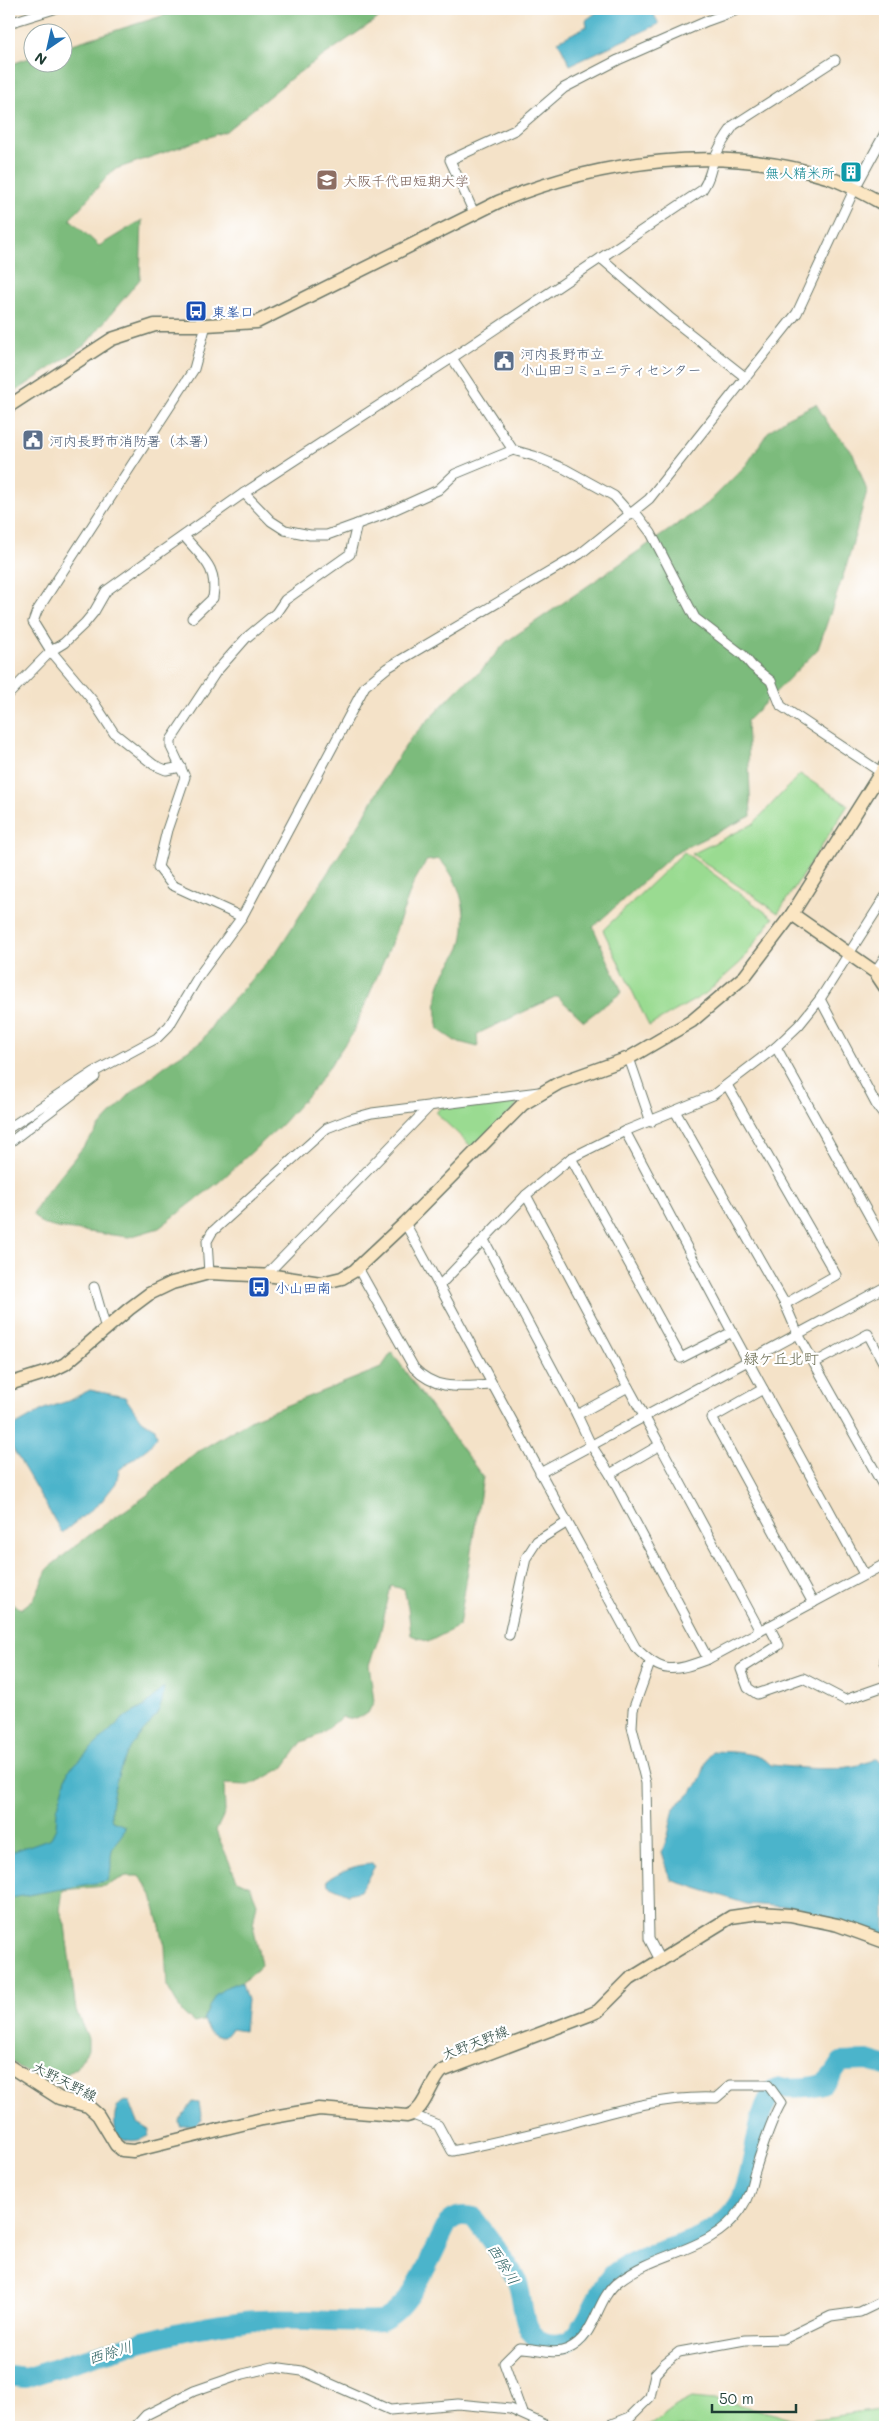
<svg xmlns="http://www.w3.org/2000/svg" width="894" height="2436" viewBox="0 0 894 2436" font-family="Mali,'Klee One',sans-serif">
<rect width="100%" height="100%" fill="#fff"/>
<filter id="ink" filterUnits="userSpaceOnUse"><feTurbulence type="fractalNoise" baseFrequency=".02" numOctaves="2"/><feDisplacementMap in="SourceGraphic" scale="10" xChannelSelector="R" yChannelSelector="G"/><feConvolveMatrix kernelMatrix="1 2 1 2 8 2 1 2 1" color-interpolation-filters="sRGB"/></filter>
<filter id="wash" filterUnits="userSpaceOnUse"><feTurbulence type="fractalNoise" baseFrequency=".0096" numOctaves="4" result="noise"/><feDisplacementMap in="SourceGraphic" scale="20" xChannelSelector="R" yChannelSelector="G"/><feGaussianBlur stdDeviation="1.12" result="paint"/><feColorMatrix in="noise" values="0 0 0 0 0 0 0 0 0 0 0 0 0 0 0 0 0 1.4 0 .05"/><feComposite in="paint" operator="in"/></filter>
<g filter="url(#wash)">
<rect width="100%" height="100%" fill="#f4e2c8"/>
<!-- green -->
<g fill="#9adb91" stroke="#5c8c62">
<path d="M800 774 848 805 778 913 692 854 753 824Z"/>
<path d="M684 852 773 918 741 962 705 994 649 1026 603 930Z"/>
<path d="M511 1098 518 1104 474 1149 436 1113 440 1108Z"/>
<path d="M692 2398 725 2401 802 2421 885 2409V2427H636L652 2424 676 2406Z"/>
</g>
<!-- forest -->
<g fill="#7bbb7b" stroke="#4d7c58">
<path d="M184 9H395L380 17 294 76 226 131 113 170 70 219 99 246 142 220 140 279 85 345 9 396V65L32 57V62H62L63 47Z"/>
<path d="M816 404 829 425 853 453 867 491 847 564 818 649 747 721 751 816 676 852 593 927 622 992 584 1021 557 996 477 1034 478 1047 455 1041 439 1030C436 1013 434 994 443 977 447 967 456 958 460 948 470 918 462 881 439 859L426 861 413 884 389 949 353 1032 316 1086 281 1125 219 1182 159 1228 129 1237 57 1228 42 1224 33 1215 42 1198 101 1125 131 1093 172 1060 201 1042 220 1014 277 951 363 818 392 766 411 738 433 715 462 685 479 673 506 642 707 504 747 464 768 432 788 417Z"/>
<path d="M392 1352 418 1390 483 1477 459 1626 428 1642 411 1635 408 1607 404 1589 391 1586 380 1634 369 1665 374 1701 368 1713 356 1719 342 1717 319 1735 302 1742 284 1767 263 1779 248 1785 224 1784 225 1812 216 1831 237 1880 250 1886 257 1903 253 1924 261 1965 244 1981 216 1995 206 2020 194 2023 182 2012 167 1986 165 1946 152 1895 140 1876H126L105 1886 63 1890 60 1910 65 1925 76 2011 88 2039V2050L76 2068 57 2080 34 2078 9 2059V1602L21 1609 34 1599 48 1568 92 1533 146 1496 194 1454 252 1419 381 1368Z"/>
</g>
<!-- water -->
<g fill="#4cb4cb" stroke="#367880">
<path d="M601 9H651L659 24 570 65 558 41 587 26 586 20Z"/>
<path d="M90 1390 125 1397 141 1420 155 1428 157 1436 149 1447 119 1470 116 1483 101 1502 62 1533 9 1442V1429L44 1409 68 1401Z"/>
<path d="M164 1687C163 1717 146 1725 131 1747 121 1762 107 1804 112 1821L125 1826C125 1835 115 1840 112 1850 109 1862 114 1869 107 1881L11 1898 9 1897V1853L51 1838 56 1828 57 1810 68 1771 122 1719 145 1706Z"/>
<path d="M712 1751C730 1752 758 1751 771 1765 803 1768 848 1774 877 1758L885 1765V1937L799 1908 747 1904 671 1880 662 1852 668 1835 674 1808C683 1799 693 1793 699 1781 705 1771 704 1760 712 1751Z"/>
<path d="M372 1864 375 1866 360 1891 348 1894 328 1885 327 1880C342 1870 355 1865 372 1864Z"/>
<path d="M233 1983H242L247 2000 244 2031 231 2029 224 2037C212 2037 206 2031 203 2019L215 1995Z"/>
<path d="M125 2101 130 2102 138 2123 150 2130 149 2136C136 2142 129 2143 116 2135 114 2123 112 2106 125 2101Z"/>
<path d="M193 2102 199 2103 202 2120 196 2126H180L179 2121Z"/>
</g>
<g fill="none" stroke-linecap="round" stroke-linejoin="round">
<!-- river -->
<path stroke="#4cb4cb" stroke-width="20" d="M9 2376 25 2378C98 2355 169 2329 245 2321 290 2316 336 2324 381 2321 413 2308 432 2253 448 2223 456 2215 463 2215 473 2217 488 2237 505 2258 516 2279 526 2298 517 2332 544 2342 586 2356 591 2293 613 2274 649 2245 708 2248 735 2209 757 2178 753 2113 774 2091 781 2084 809 2091 824 2083 831 2079 836 2069 841 2062L868 2061 885 2066"/>
</g>
</g>
<g filter="url(#ink)">
<g fill="none" stroke-linecap="round" stroke-linejoin="round">
<!-- street casing -->
<g stroke="#6a7768" stroke-width="11">
<g id="street">
<path d="M9 23 54 9"/>
<path d="M474 213 450 160 515 130 564 88 618 60 707 21 740 9"/>
<path d="M601 258 669 317 745 377"/>
<path d="M452 358 513 450"/>
<path d="M244 493 271 521 285 530 310 535H327L385 514 438 490 455 474 513 450 534 456 565 469 614 496 631 515"/>
<path d="M635 512 651 533 695 618 743 655 752 666 771 681 781 706 885 775"/>
<path d="M184 536C203 559 218 567 213 598L192 618"/>
<path d="M9 694 51 651 64 643 85 623 94 612 106 591 145 563 244 493 452 358 702 190C711 177 709 173 714 160 718 148 726 136 734 125L835 60"/>
<path d="M181 767 166 770 154 765 114 733 93 701 51 651 33 622 37 611 194 369 206 325"/>
<path d="M242 917 172 885 158 867 167 830 185 777 171 747V740L216 672 246 638 276 613 285 600 350 554 357 524"/>
<path d="M875 972 885 957"/>
<path d="M820 999 877 1106 885 1117"/>
<path d="M776 1047 885 1244"/>
<path d="M629 1058 651 1122"/>
<path d="M675 1111 785 1304 836 1275 727 1085"/>
<path d="M9 1128 94 1072 157 1038 169 1026 198 977 242 917 365 686 387 668 580 554 649 499 797 313 855 188 885 133"/>
<path d="M9 1143 95 1077"/>
<path d="M571 1158 681 1358 732 1332 625 1131"/>
<path d="M405 1223 635 1647C662 1675 673 1672 708 1659L885 1564"/>
<path d="M484 1240 577 1415 628 1387 526 1195"/>
<path d="M358 1268 414 1368C437 1392 462 1386 493 1385"/>
<path d="M209 1273 207 1241 212 1232 327 1128 350 1119 372 1113 539 1092"/>
<path d="M266 1275 431 1105"/>
<path d="M440 1285 526 1195 571 1158 625 1131 713 1095 776 1047 799 1025 820 999 885 897"/>
<path d="M94 1287 106 1329"/>
<path d="M785 1304 798 1334 885 1489"/>
<path d="M732 1332 864 1574"/>
<path d="M816 1362 868 1334 885 1366"/>
<path d="M628 1387 660 1445"/>
<path d="M763 1389 712 1418 813 1603"/>
<path d="M577 1415 591 1445 610 1474"/>
<path d="M540 1473 885 1287"/>
<path d="M769 1626 779 1645 741 1669 748 1688 757 1694 803 1678 845 1700 885 1686"/>
<path d="M509 1635 526 1558 537 1541 566 1523"/>
<path d="M708 1659 610 1474 660 1445 760 1631"/>
<path d="M885 1659V1662"/>
<path d="M650 1663 633 1710 632 1727 646 1783 649 1939 661 1962"/>
<path d="M413 2115 438 2125 452 2151C487 2144 522 2136 557 2127 608 2113 663 2095 716 2098L731 2085H768L781 2103C772 2118 759 2157 754 2174 751 2187 749 2197 741 2209 712 2252 657 2251 619 2281 595 2299 597 2336 568 2349 552 2356 535 2347 519 2348L504 2363 522 2413"/>
<path d="M135 2427 146 2415 194 2391 243 2374 273 2367 302 2371 390 2410 458 2404 510 2409 550 2427"/>
<path d="M605 2427 630 2417 650 2397 655 2374 665 2363 679 2352 745 2340 784 2339 831 2316 860 2312 885 2300"/>
</g>
</g>
<!-- secondary casing -->
<g stroke="#6a7768" stroke-width="15">
<g id="secondary">
<path d="M9 406 112 339 155 325H206L257 322 498 202C600 160 720 144 827 177 848 184 867 195 885 205"/>
<path d="M792 914 875 972 885 987"/>
<path d="M9 1384 51 1371 65 1364 129 1309 149 1294 172 1283 209 1273 274 1276 321 1283 342 1278 354 1271 405 1223 523 1104 559 1083 629 1058 692 1021 745 976 792 914 885 766"/>
<path d="M9 2066 59 2098 88 2106 98 2115 116 2145 122 2150 133 2151 262 2119 319 2109 407 2116C425 2112 429 2084 442 2071L589 2015 598 2011 630 1979 731 1917 759 1913 790 1915 838 1925 885 1942"/>
</g>
</g>
<!-- street -->
<use href="#street" stroke="#fff" stroke-width="9"/>
<!-- secondary -->
<use href="#secondary" stroke="#fbe6c3" stroke-width="12"/>
</g>
</g>
<!-- icons -->
<defs>
<g id="building-square" transform="scale(1.125)"><rect x="-9" y="-9" width="18" height="18" rx="4" fill="#0f9aa8" stroke="#fff"/><path d="M-4-6H4V6H1V3H-1V6H-4ZM-2.5-4.3h1.7v1.8h-1.7ZM.8-4.3h1.7v1.8H.8ZM-2.5-1h1.7V.8h-1.7ZM.8-1h1.7V.8H.8Z" fill="#fff"/></g>
<g id="university-square" transform="scale(1.125)"><rect x="-9" y="-9" width="18" height="18" rx="4" fill="#8d6e63" stroke="#fff"/><path d="M0-5L7-2L0 1L-7-2ZM-4 1L0 2.5L4 1V4Q0 6-4 4Z" fill="#fff"/></g>
<g id="bus-square" transform="scale(1.125)"><rect x="-9" y="-9" width="18" height="18" rx="4" fill="#1a4fb4" stroke="#fff"/><path d="M-5-6H5V4H4V6H2V4H-2V6H-4V4H-5ZM-3.5-4V0h7V-4ZM-3.5 1.2v1.5H-2V1.2ZM2 1.2v1.5H3.5V1.2Z" fill="#fff"/></g>
<g id="civic-square" transform="scale(1.125)"><rect x="-9" y="-9" width="18" height="18" rx="4" fill="#5c6f8a" stroke="#fff"/><path d="M-.6-6.5H3V-4.5H.6V-3L4-1V1h2V6H-6V1h2V-1L-.6-3ZM-1.2 2.5V6h2.4V2.5Z" fill="#fff"/></g>
</defs>
<g fill-rule="evenodd">
<use href="#building-square" x="851" y="172"/>
<use href="#university-square" x="327" y="180"/>
<use href="#bus-square" x="196" y="311"/>
<use href="#civic-square" x="504" y="361"/>
<use href="#civic-square" x="33" y="440"/>
<use href="#bus-square" x="259" y="1287"/>
</g>
<g text-anchor="middle" dominant-baseline="central" stroke-width="4.5" stroke-linejoin="round" paint-order="stroke">
<!-- culture labels -->
<g font-size="14" fill="#0d838f" stroke="#fff" text-anchor="end">
<text x="835" y="172">無人精米所</text>
</g>
<!-- education labels -->
<g font-size="14" fill="#785e54" stroke="#fff" text-anchor="start">
<text x="343" y="180">大阪千代田短期大学</text>
</g>
<!-- transit labels -->
<g font-size="14" fill="#164399" stroke="#fff" text-anchor="start">
<text x="212" y="311">東峯口</text>
<text x="275" y="1287">小山田南</text>
</g>
<!-- service labels -->
<g font-size="14" fill="#4e5e75" stroke="#fff" text-anchor="start">
<text x="520" y="353">河内長野市立<tspan x="520" dy="16">小山田コミュニティセンター</tspan></text>
<text x="49" y="440">河内長野市消防署（本署）</text>
</g>
<!-- street labels -->
<g font-size="14" fill="#1f3d34" stroke="#fff">
<text transform="translate(475 2042) rotate(-21)">大野天野線</text>
<text transform="translate(65 2081) rotate(27)">大野天野線</text>
</g>
<!-- neighbourhood labels -->
<g font-size="15" fill="#65674a" stroke="#fff">
<text x="781" y="1358">緑ケ丘北町</text>
</g>
<!-- water labels -->
<g font-size="15" font-style="italic" fill="#2c6161" stroke="#fff">
<text transform="translate(504 2264) rotate(58)">西除川</text>
<text transform="translate(110 2352) rotate(-17)">西除川</text>
</g>
</g>
<!-- margin -->
<rect width="894" height="2436" fill="none" stroke="#fff" stroke-width="30"/>
<!-- north arrow -->
<g transform="translate(48 48) rotate(214)"><circle r="24" fill="#ffffff" stroke="#a5b1ae"/>
<path d="M0-4L9 19L0 12L-9 19Z" fill="#1f6fb2"/>
<text y="-8" font-size="14" font-weight="bold" text-anchor="middle" fill="#1f3d34">N</text>
</g>
<!-- scale -->
<path d="M712 2404v8h84v-8" fill="none" stroke="#1f3d34" stroke-width="2.5"/>
<text x="719" y="2404" font-size="15" fill="#1f3d34" stroke="#ffffff" stroke-width="4" paint-order="stroke">50 m</text>
</svg>
